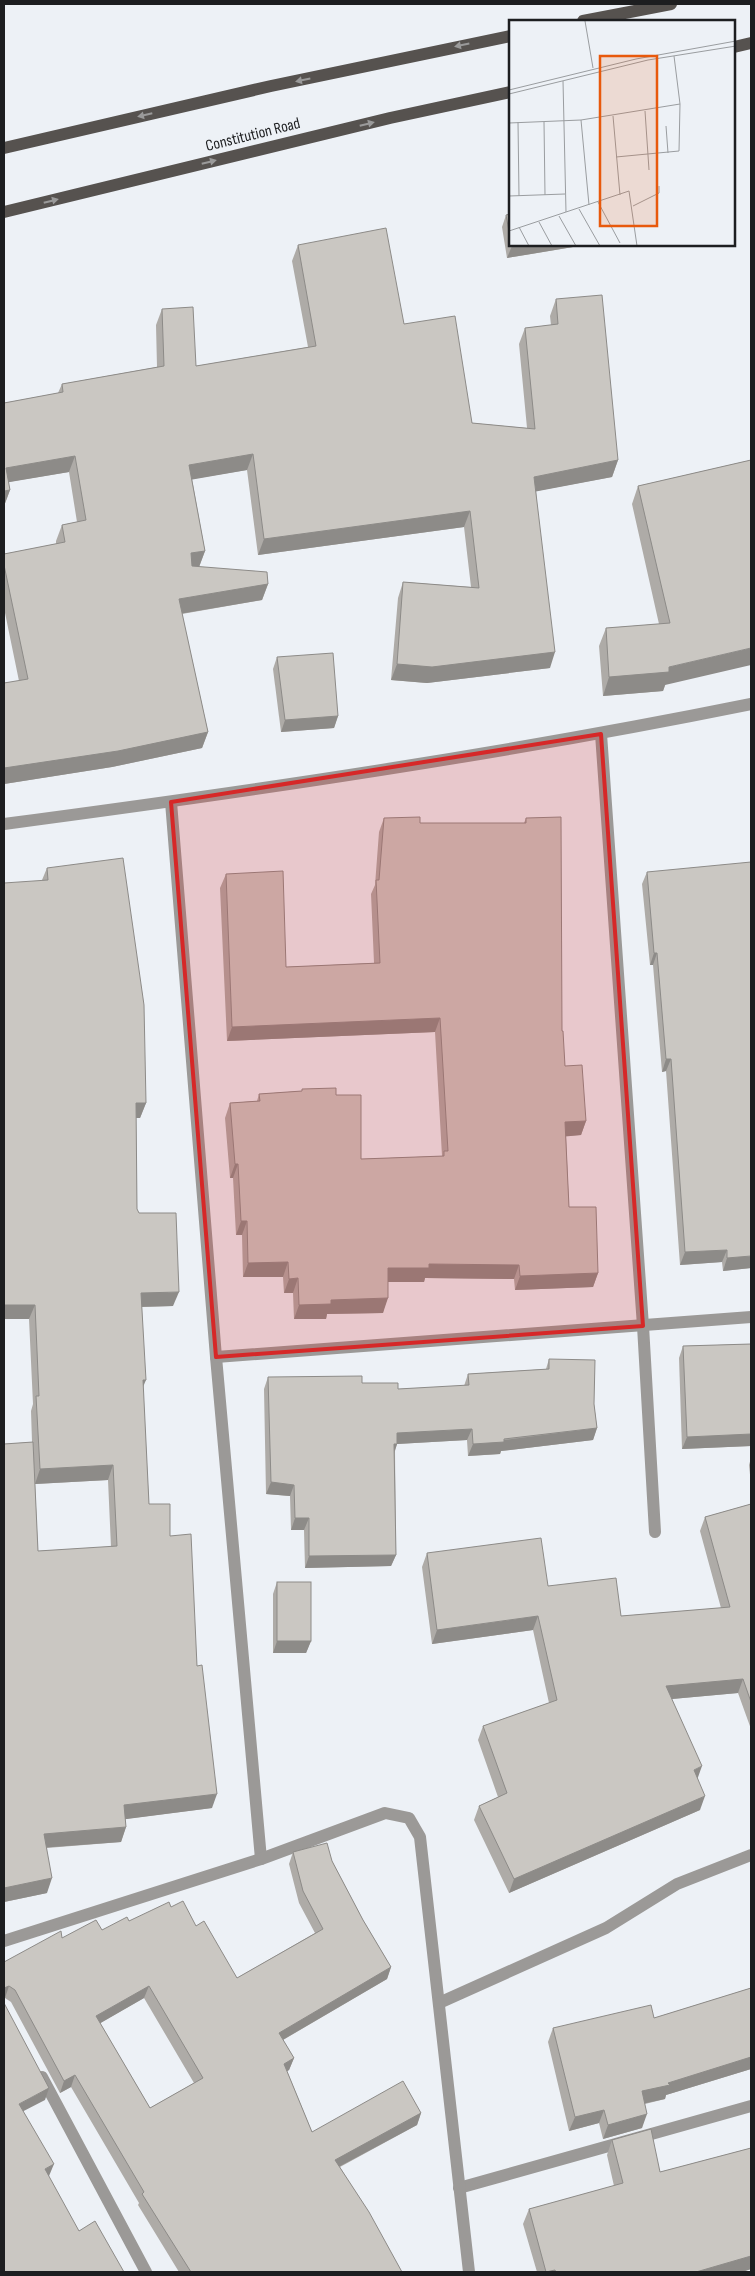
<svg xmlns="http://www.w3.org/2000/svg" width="755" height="2276" viewBox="0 0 755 2276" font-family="'Sofia Sans Condensed',sans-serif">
<rect width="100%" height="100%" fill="#edf1f6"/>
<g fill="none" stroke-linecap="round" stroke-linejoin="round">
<!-- lane -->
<path stroke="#9b9997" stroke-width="12" d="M459 2188 751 2106"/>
<!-- street -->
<g stroke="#9b9997" stroke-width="12">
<path d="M601 734 643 1326 655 1532"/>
<path d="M171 802 216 1357 261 1859"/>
<path d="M4 824C254 791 504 754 751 704"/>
<path d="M216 1357 751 1317"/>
<path d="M4 1941 261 1859 385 1813 409 1818 420 1837 469 2272"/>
<path d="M439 2003 606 1928 677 1884 751 1855"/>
<path d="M42 2077 146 2272"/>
</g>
<!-- primary -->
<g stroke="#56524f" stroke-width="12">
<path d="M583 21 671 4"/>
<path d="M734 47 751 43"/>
<path d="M4 148 271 86 510 36"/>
<path d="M4 212 390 118 510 92"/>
</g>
</g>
<!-- wall -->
<g fill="#aeaba7" fill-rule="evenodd">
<path d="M510 214V245H585L507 258 502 227 506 215Z"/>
<path d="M298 245 404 324 472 423 527 428 519 344 525 328 551 325 550 316 556 299 618 460 612 477 536 491 550 668 427 683 391 680 398 598 403 582 471 587 464 527 258 555 247 470 192 479 205 551 199 567 268 584 262 600 182 614 208 732 202 748 112 767 4 784V683L19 681 4 608V554L56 544V541L62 525 77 522 69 472 8 482 10 490 4 506V403L58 393 62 384 157 367 156 325 162 309 196 366 308 347 292 261Z"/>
<path d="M751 460 663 691 603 696 599 646 606 628 659 624 632 504 638 486Z"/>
<path d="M277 657 338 716 334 728 281 732 273 669Z"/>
<path d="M384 818 420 823H524L526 818 562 1031 565 1066 586 1121 581 1135 566 1136 569 1207 598 1273 593 1287 515 1290 514 1279 425 1278 424 1282H388L383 1313 327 1314 326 1319H294L293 1293H284L283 1277H243L242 1235H236L233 1178H230L225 1118 230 1103 257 1101 259 1094 302 1091V1089L336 1095 361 1159 442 1156 435 1032 227 1041 220 888 226 874 286 967 374 963 371 894 375 885 379 832Z"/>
<path d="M47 868 146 1103 140 1118H136L137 1209 173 1306 142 1307 143 1387 149 1504 170 1536 197 1666 212 1808 125 1819 126 1827 121 1842 47 1848V1893L4 1902V1444L32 1442 31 1411 33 1404 29 1319H4L42 880ZM108 1480 111 1547 38 1551 35 1484Z"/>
<path d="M647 872 751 1268 723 1271 722 1262 680 1265 666 1071 662 1072 653 965H650L642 884Z"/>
<path d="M751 1344V1446L682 1449 679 1358 683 1346Z"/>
<path d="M549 1359 594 1404 597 1428 593 1440 501 1451 500 1454 468 1456 467 1440 397 1444 395 1451 396 1555 391 1566 305 1568 304 1530H291L290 1496 266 1494 264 1389 268 1377 362 1383 398 1389 464 1386 468 1374 546 1369Z"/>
<path d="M751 1458V1484L749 1465Z"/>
<path d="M751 1504V1729L738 1693 672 1699 698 1779 700 1810 509 1893 474 1820 479 1806 498 1797 478 1740 483 1726 549 1703 533 1630 432 1644 422 1567 427 1553 548 1586 621 1616 721 1608 700 1531 705 1517Z"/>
<path d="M277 1582 311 1641 306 1653H273V1594Z"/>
<path d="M293 1852 332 1861 363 1920 391 1967 387 1979 283 2040 294 2058 289 2070 287 2071 312 2132 421 2113 417 2125 340 2167 402 2272H179L138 2205 139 2203 71 2087 60 2093 11 2002 5 1998H4V1962L62 1938 102 1930 171 1907 196 1926 237 1978 315 1933 299 1903 289 1864ZM144 1998 194 2083 150 2108 100 2023Z"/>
<path d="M751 1988V2069L666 2095 665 2099 645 2104 642 2128 603 2139 599 2123 569 2131 548 2042 553 2028 654 2018Z"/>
<path d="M612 2140 660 2172 751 2148V2269L742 2272H537L523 2224 529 2209 614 2186 607 2155Z"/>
</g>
<!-- shaded-wall -->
<g fill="#8d8b88">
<path d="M519 245H585L507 258 512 246Z"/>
<path d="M253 454 247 470 184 481 189 465Z"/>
<path d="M75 456 69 472 4 483 6 468Z"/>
<path d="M618 460 612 477 528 493 534 477Z"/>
<path d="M10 490 4 506V491Z"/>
<path d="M470 511 464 527 258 555 264 539Z"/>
<path d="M205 551 199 567 185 569 191 553Z"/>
<path d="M268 584 262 600 173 615 179 599Z"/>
<path d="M751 648V665L665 685 663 691 603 696 609 677 669 667Z"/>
<path d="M555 652 550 668 427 683 391 680 397 664Z"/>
<path d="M338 716 334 728 281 732 285 720Z"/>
<path d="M208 732 202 748 112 767 4 784V768Z"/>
<path d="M654 953H657L653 965H650Z"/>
<path d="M440 1018 435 1032 227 1041 232 1027Z"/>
<path d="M666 1059H671L666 1071 662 1072Z"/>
<path d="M136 1103H146L140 1118H130Z"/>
<path d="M586 1121 581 1135 560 1137 565 1122Z"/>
<path d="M235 1164H238L233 1178H230Z"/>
<path d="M241 1221H247L242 1235H236Z"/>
<path d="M727 1250 722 1262 680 1265 685 1252Z"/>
<path d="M751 1256V1268L723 1271 727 1258Z"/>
<path d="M288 1262 283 1277H243L248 1263Z"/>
<path d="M429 1264 519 1265 514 1279 425 1278 424 1282H382L388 1268Z"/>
<path d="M598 1273 593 1287 515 1290 520 1276Z"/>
<path d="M298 1278 293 1293H284L289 1279Z"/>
<path d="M179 1292 173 1306 136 1307 141 1293Z"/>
<path d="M388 1298 383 1313 327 1314 326 1319H294L299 1305 331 1300Z"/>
<path d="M4 1305H35L29 1319H4Z"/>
<path d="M143 1380H146L140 1394Z"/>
<path d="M597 1428 593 1440 501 1451 500 1454 468 1456 473 1444Z"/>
<path d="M472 1429 467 1440 397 1444 393 1456H390L397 1433Z"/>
<path d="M751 1434V1446L682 1449 687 1437Z"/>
<path d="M113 1465 108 1480 35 1484 40 1469Z"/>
<path d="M271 1482 294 1485 290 1496 266 1494Z"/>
<path d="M295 1518H309L304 1530H291Z"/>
<path d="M396 1555 391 1566 305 1568 309 1556Z"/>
<path d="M538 1616 533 1630 432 1644 437 1630Z"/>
<path d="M277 1641H311L306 1653H273Z"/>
<path d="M743 1679 738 1693 661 1700 666 1686Z"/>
<path d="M702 1766 697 1780 694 1770Z"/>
<path d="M217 1794 212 1808 119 1820 124 1805Z"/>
<path d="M705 1796 700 1810 509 1893 514 1879Z"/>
<path d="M126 1827 121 1842 39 1848 44 1834Z"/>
<path d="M52 1878 47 1893 4 1902V1888Z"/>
<path d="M391 1967 387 1979 274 2045 279 2033Z"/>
<path d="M9 1986 5 1998H4V1988Z"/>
<path d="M149 1986 144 1998 92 2028 96 2016Z"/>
<path d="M751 2057V2069L666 2095 665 2099 637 2105 642 2091Z"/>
<path d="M294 2058 289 2070 279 2076 284 2064Z"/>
<path d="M75 2075 71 2087 60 2093 64 2081Z"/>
<path d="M49 2088 45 2100 14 2116 19 2104Z"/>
<path d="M604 2110 599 2123 569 2131 575 2117Z"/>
<path d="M421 2113 417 2125 331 2171 335 2160Z"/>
<path d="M647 2114 642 2128 603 2139 608 2125Z"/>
<path d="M54 2164 49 2176 40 2181 45 2169Z"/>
<path d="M751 2256V2269L742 2272H696Z"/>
<path d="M555 2270 554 2272H546Z"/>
</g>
<!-- building -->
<g fill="#cac7c2" stroke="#8d8b88" fill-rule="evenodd">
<path d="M510 214V237L506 215Z"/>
<path d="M386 228 404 324 455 316 472 423 535 429 525 328 558 324 556 299 602 295 618 460 534 477 555 652 432 667 397 664 403 582 479 588 470 511 264 539 253 454 189 465 205 551 191 553 192 566 267 572 268 584 179 599 208 732 118 751 4 768V683L28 679 4 565V554L65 542 62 525 86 520 75 456 6 468 10 490 4 491V403L63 392 62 384 164 366 162 309 193 307 196 366 316 346 298 245Z"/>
<path d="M751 460V648L669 667V672L609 677 606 628 670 623 638 486Z"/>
<path d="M333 653 338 716 285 720 277 657Z"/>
<path d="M420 817V823H526V818L561 817 562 1031H563L565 1066 582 1065 586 1121 565 1122 569 1207H596L598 1273 520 1276 519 1265 429 1264V1268H388V1298L331 1300V1304L299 1305 298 1278 289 1279 288 1262 248 1263 247 1221H241L238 1164H235L230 1103 260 1101 259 1094 302 1091V1089L336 1088V1095H361V1159L444 1156V1151H448L440 1018 232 1027 226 874 283 871 286 967 380 963 376 880H379L384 818Z"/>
<path d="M123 858 144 1005 146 1103H136L137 1209 139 1213H176L179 1292 141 1293 146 1380H143L149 1504H170V1536L191 1534 197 1666 202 1665 217 1794 124 1805 126 1827 44 1834 52 1878 4 1888V1444L33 1442 38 1551 117 1546 113 1465 40 1469 36 1396H39L35 1305H4V883L48 880 47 868Z"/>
<path d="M751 862V1256L727 1258V1250L685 1252 671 1059H666L657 953H654L647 872Z"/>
<path d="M751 1344V1434L687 1437 683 1346Z"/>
<path d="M549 1359 595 1360 594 1404 597 1428 504 1439V1442L473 1444 472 1429 397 1433V1444H394L396 1555 309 1556V1518H295L294 1485 271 1482 268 1377 362 1376V1383H398V1389L469 1385 468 1374 549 1369Z"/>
<path d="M751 1504V1702L743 1679 666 1686 702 1766 694 1770 705 1796 514 1879 479 1806 507 1793 483 1726 557 1700 538 1616 437 1630 427 1553 541 1538 548 1586 616 1578 621 1616 730 1607 705 1517Z"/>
<rect x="277" y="1582" width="34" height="59"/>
<path d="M327 1843 332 1861 363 1920 391 1967 279 2033 294 2058 284 2064 312 2132 403 2081 421 2113 335 2160 369 2212 402 2272H191L142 2194 144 2192 75 2075 64 2081 15 1990 9 1986 4 1988V1962L61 1931 62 1938 96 1920 102 1930 127 1917 129 1921 169 1902 171 1907 183 1901 196 1926 204 1921 237 1978 323 1929 303 1891 293 1852ZM149 1986 203 2078 150 2108 96 2016Z"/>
<path d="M751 1988V2057L668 2083 670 2085 642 2091 647 2114 608 2125 604 2110 575 2117 553 2028 651 2005 654 2018Z"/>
<path d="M4 2003 49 2088 19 2104 54 2164 45 2169 79 2231 95 2221 124 2272H4Z"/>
<path d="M651 2129 660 2172 751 2148V2256L696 2272H556L555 2270 546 2272 529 2209 623 2183 612 2140Z"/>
</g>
<!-- one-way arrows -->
<defs><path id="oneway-solid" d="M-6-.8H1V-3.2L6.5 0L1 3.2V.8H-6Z" transform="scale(1.25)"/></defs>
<g fill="#9a9a9a">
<use href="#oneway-solid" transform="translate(462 45) rotate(168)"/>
<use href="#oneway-solid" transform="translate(303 80) rotate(168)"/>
<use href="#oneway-solid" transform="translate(145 115) rotate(167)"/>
<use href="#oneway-solid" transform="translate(367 124) rotate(-14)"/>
<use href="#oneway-solid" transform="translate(209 162) rotate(-14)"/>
<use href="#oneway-solid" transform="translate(51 201) rotate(-14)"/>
</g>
<!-- marked area -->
<path fill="#d62828" fill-opacity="0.2" stroke="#d62828" stroke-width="4" stroke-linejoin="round" d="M601 734 643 1326 216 1357 171 802Z"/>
<g text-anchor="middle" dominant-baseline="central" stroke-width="4" stroke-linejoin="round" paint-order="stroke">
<!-- street labels -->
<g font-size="16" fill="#1d1e20" stroke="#edf1f6">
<text transform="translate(253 135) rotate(-14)">Constitution Road</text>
</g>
</g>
<!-- overview -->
<g transform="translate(509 20)">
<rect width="226" height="226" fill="#edf1f6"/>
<path fill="none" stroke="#9a9da0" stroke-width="1" d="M76 1 84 48M54 61 57 192M0 70 127 39 227 21M0 74 139 40 227 26M136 91 140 150M104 96 111 175M72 100 80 185M9 102 10 176M35 102 36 175M0 103 72 100 171 84M157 106 159 133M107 137 170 131 171 84 165 36M0 176 56 174M89 182 111 223M124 186 150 173V166M70 189 91 226M50 196 67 226M30 202 43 226M10 207 20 226M0 211 120 171 128 226"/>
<path fill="#e8590c" fill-opacity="0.15" stroke="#e8590c" stroke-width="2.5" d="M91 36H148V206H91Z"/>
<rect width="226" height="226" fill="none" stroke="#1d1e20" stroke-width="2.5"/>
</g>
<!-- border -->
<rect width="755" height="2276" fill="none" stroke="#1d1e20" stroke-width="10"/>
</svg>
